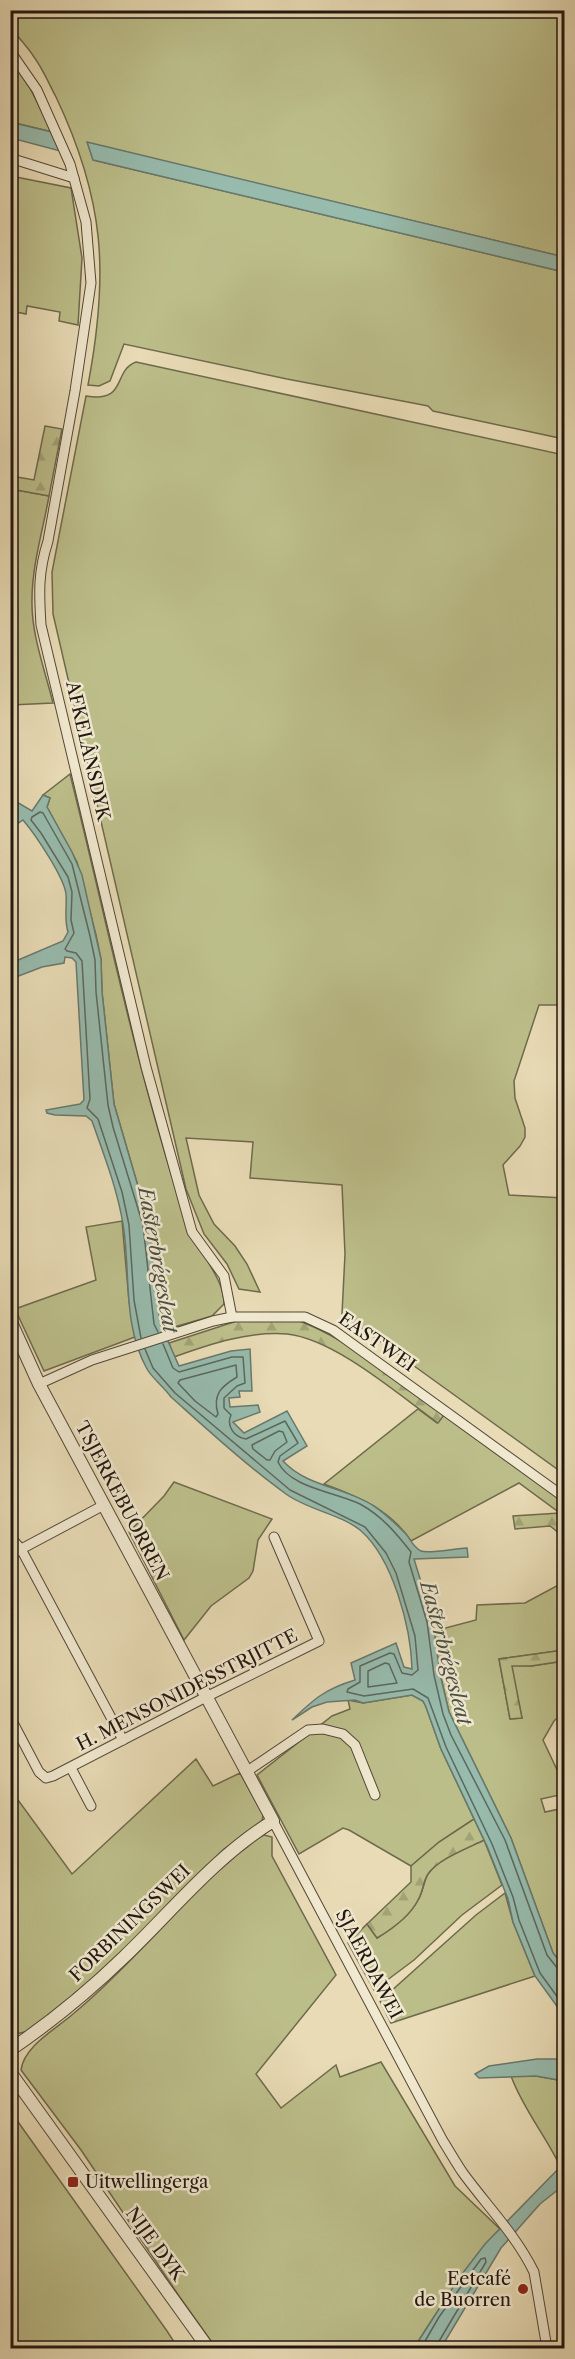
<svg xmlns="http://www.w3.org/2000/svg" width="575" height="2359" viewBox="0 0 575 2359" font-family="'Libre Caslon Text',serif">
<defs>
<pattern id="forest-firs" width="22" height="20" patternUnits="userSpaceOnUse" patternTransform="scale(1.5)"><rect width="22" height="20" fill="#bcbe8a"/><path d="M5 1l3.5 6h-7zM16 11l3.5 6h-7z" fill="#a1a376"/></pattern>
</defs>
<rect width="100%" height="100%" fill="#e8dbb5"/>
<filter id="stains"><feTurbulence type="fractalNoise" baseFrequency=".00333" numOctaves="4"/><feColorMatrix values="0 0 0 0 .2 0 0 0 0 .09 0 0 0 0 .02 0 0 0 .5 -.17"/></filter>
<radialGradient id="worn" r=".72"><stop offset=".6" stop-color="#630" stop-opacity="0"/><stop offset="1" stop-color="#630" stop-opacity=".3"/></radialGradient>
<!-- green -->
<g fill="#bcbe8a" stroke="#6e6a4d" stroke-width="1.5">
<path d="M11 10 564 11V257L88 143 94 160 564 272V439L433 411 428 406 418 404 287 379 124 344 110 381 99 386 88 385C109 274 105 200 56 97 49 84 43 69 34 57 28 47 18 38 12 28 9 24 11 16 11 10Z"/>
<path d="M10 55 20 68 52 132 11 122Z"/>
<path d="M11 176 71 188 82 258 78 325 59 321 60 312 27 306 26 314 11 311Z"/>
<path d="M136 362 564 455V1005H539L514 1081 515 1098 525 1128V1137L520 1146 503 1165 509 1195 564 1198V1474L342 1314 345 1254 342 1185 250 1178 253 1142 186 1138 199 1195 214 1224 235 1246 247 1264 260 1292 239 1289 227 1264 204 1234 186 1189 53 614 52 572 86 396C128 403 112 371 136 362Z"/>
<path d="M10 489 49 496C43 530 32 565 32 600 31 634 45 670 53 703L11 705Z"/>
<path d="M70 774C103 906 130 1039 170 1170 180 1200 192 1230 206 1258 214 1273 224 1286 224 1304L212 1316 164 1330 160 1323 149 1224 114 1104 102 992 101 959 96 935 77 862 47 807 50 798 43 795Z"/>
<path d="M122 1221 129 1301 135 1337 44 1371 15 1309 96 1280 86 1227Z"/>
<path d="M418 1409 437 1423 444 1415 564 1502V1516L519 1483 411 1541C391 1510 357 1496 324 1484Z"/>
<path d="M174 1482 272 1519 258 1540 253 1571 249 1578 211 1606 184 1640 129 1532 164 1496Z"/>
<path d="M564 1582V1650L499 1659 510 1719 522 1718 511 1665 531 1666 564 1661V1712L554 1721 543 1740 560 1776H564V1794L541 1799 545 1812 564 1808V1967L553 1953 511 1838 449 1712 440 1674 434 1631 476 1620 477 1605 525 1603Z"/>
<path d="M412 1695 423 1701 426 1707 441 1749 474 1819 439 1842 411 1866 349 1830 343 1828 299 1854 257 1775 332 1716 350 1709 348 1700 363 1703Z"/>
<path d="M196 1759 213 1786 240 1773 263 1815 262 1821 257 1827 224 1849 99 1976 29 2031 11 2035 10 1789 72 1874Z"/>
<path d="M264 1835 272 1837V1856L336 1975 256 2074 281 2108 336 2065 340 2077 381 2062 455 2186 500 2229C467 2267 440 2306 414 2348H216L179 2296 81 2150 21 2070C24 2046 56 2029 73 2014 115 1979 153 1936 191 1897 211 1877 237 1845 264 1835Z"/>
<path d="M484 1840 502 1885 462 1915 414 1960 374 1990 348 1943 367 1924 377 1938C392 1929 410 1916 418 1900 423 1892 424 1881 428 1874 438 1859 468 1848 484 1840Z"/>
<path d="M505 1893 513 1922 535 1976 391 2023 380 2001 476 1915Z"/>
<path d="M511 2076H536L564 2081V2163L561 2168C546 2136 523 2109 511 2076Z"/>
<path d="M11 2112 167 2331 178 2348H11Z"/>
</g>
<!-- forest -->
<g fill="url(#forest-firs)" stroke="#6e6a4d" stroke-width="1.5">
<path d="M45 426 62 429 49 496 11 489V476L34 480Z"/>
<path d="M291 1318C346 1336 398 1381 444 1415L438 1423C399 1395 335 1339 287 1334 249 1331 210 1344 174 1357L169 1343 243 1319Z"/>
<path d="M560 1513 564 1516V1537L550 1526 515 1529 513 1516Z"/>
<path d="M564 1650V1661L531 1666H512L522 1718 510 1719 499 1659Z"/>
<path d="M474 1819 484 1840C468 1848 438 1859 428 1874 423 1881 423 1892 418 1900 410 1916 392 1929 377 1938L367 1924 411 1882V1866L439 1842Z"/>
</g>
<!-- water -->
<g fill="#97bbad" stroke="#68796e" stroke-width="1.5">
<path d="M10 122 52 132 60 151 11 138Z"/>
<path d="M87 142 564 257V272L93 160Z"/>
<path d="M43 795 50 798 47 807 72 852 82 875 101 959 102 992 114 1104 149 1224 160 1323 179 1366 231 1351 250 1349 252 1391H239L240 1397 229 1398 230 1407 258 1405 260 1412 233 1422 244 1433 287 1411 307 1446 283 1461C307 1487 345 1487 374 1506 386 1514 396 1524 406 1534 411 1540 413 1547 421 1551 429 1554 457 1548 467 1548L468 1557 414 1559 433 1621 440 1674 449 1712 511 1838 553 1953 564 1967V2016L535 1976 513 1922 508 1899 487 1846 441 1749 426 1707 423 1701 412 1695 363 1703 355 1700 327 1702 312 1707 292 1720C314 1699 325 1689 355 1680L351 1663 396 1643 404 1667 412 1669C411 1628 393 1558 360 1530 340 1514 308 1510 286 1494 246 1465 208 1430 171 1397 164 1387 152 1378 147 1369 122 1324 131 1272 123 1224 117 1188 104 1155 92 1121L86 1116 55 1115 47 1113 46 1110 80 1104 84 1100 76 962 72 958 65 957 64 963 42 967 11 979V963L63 941 68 932C64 919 67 907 66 894 64 877 35 834 23 820L11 828 10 798 32 811Z"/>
<path d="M537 2059H564V2081L536 2076 479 2078 475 2074 489 2066Z"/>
<path d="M564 2163V2185L540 2204 501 2248 441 2348H414L459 2278 485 2244Z"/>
</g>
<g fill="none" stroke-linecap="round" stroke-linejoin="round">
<!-- shore -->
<g stroke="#5c685e" stroke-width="1.5">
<path d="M141 1338 134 1300 129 1225 122 1192 98 1119 87 1108 90 1099 82 961 76 953 67 951 65 949 74 933 71 920 72 892 68 877 41 833 31 820 32 817 40 812 43 813 72 864 90 936 95 960 96 992 108 1105 113 1127 143 1225 154 1324 158 1332"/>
<path d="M163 1344 173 1368 179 1372 232 1357H243L245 1383 237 1386 224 1398V1408L231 1415C226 1426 234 1437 246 1439L285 1421 298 1443 280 1456 278 1462C290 1488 336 1492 360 1504 382 1516 396 1533 411 1552L409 1562 427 1622 434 1675 443 1714 451 1735 505 1840 547 1955 558 1969 564 1970"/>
<path d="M145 1349 153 1368 175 1393 290 1490 365 1527 386 1553 396 1573 415 1636 418 1670 412 1675 402 1673 394 1654 390 1653 360 1666V1682L348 1689 347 1692 364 1696 413 1689 428 1698 446 1747 492 1844 513 1897 519 1920 540 1973 564 2006"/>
<path d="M236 1365 237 1377C222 1386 212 1394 218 1414L216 1417 195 1401 178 1383 180 1380Z"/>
<path d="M279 1431 283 1432 287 1442 275 1451 270 1460H267L253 1449 252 1445Z"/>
<path d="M385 1663 389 1664 397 1683 368 1687V1671Z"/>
<path d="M421 2348 439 2317 481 2259 485 2258 486 2262 438 2343 437 2348"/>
</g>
<!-- minor casing -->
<g stroke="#534739" stroke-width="11">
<g id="minor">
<path d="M10 51 37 90 70 164 86 222 91 283 75 391 48 541C38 572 39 593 41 625L146 1067 192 1232 224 1276 232 1317"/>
<path d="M10 158 74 178"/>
<path d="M39 1384 92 1360 213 1321 232 1317H305L333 1330 564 1497"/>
<path d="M10 1537 21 1549 123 1740"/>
<path d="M10 1555 104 1505"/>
<path d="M10 1717 39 1772 46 1778 53 1776 206 1697 319 1641 274 1537"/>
<path d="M71 1768 91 1806"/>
<path d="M246 1772 308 1730 323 1729 343 1734 355 1745 375 1795"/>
<path d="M273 1821 443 2141C450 2152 456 2163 463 2173 487 2206 516 2235 534 2272L547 2348"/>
</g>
</g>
<!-- tertiary casing -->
<g stroke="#534739" stroke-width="14">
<g id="tertiary">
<path d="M10 1320 39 1384 273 1821C214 1858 174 1909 124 1957 89 1991 51 2022 10 2050"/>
<path d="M10 2072 208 2348"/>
</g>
</g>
<!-- minor -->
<use href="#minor" stroke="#f0e8cf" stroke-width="9"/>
<!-- tertiary -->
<use href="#tertiary" stroke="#f0e8cf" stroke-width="12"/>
</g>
<!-- markers -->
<g fill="#8f2418" stroke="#f0e8cf" stroke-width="2">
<rect x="67" y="2176" width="12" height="12" rx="3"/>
<circle cx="523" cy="2289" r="6"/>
</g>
<g text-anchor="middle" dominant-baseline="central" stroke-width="5" stroke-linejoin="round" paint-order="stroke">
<!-- street labels -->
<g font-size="18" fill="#211610" stroke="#f0e8cf">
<text transform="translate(88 751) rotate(77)">AFKELÂNSDYK</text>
<text transform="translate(377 1342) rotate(35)">EASTWEI</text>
<text transform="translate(122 1501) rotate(62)">TSJERKEBUORREN</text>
<text transform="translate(187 1690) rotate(-27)">H. MENSONIDESSTRJITTE</text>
<text transform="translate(130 1923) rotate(-44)">FORBININGSWEI</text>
<text transform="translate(369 1964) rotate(62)">SJAERDAWEI</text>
<text transform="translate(155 2244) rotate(54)">NIJE DYK</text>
</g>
<!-- poi labels -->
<g font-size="18" fill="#211610" stroke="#f0e8cf" text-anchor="start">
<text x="85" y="2182">Uitwellingerga</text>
<text x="511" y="2279" text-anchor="end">Eetcafé<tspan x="511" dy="21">de Buorren</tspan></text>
</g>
<!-- water labels -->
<g font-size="20" font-style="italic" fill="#4a5047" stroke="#f0e8cf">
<text transform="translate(158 1260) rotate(80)">Easterbrégesleat</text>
<text transform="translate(446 1653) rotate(75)">Easterbrégesleat</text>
</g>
</g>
<!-- margin -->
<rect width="575" height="2359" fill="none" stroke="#e8dbb5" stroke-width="36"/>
<rect x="12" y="12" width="551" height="2335" fill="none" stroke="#211610" stroke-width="3"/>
<rect x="18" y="18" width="539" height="2323" fill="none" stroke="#211610" stroke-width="1.5"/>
<rect width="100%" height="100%" filter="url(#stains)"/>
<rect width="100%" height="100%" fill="url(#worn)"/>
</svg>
